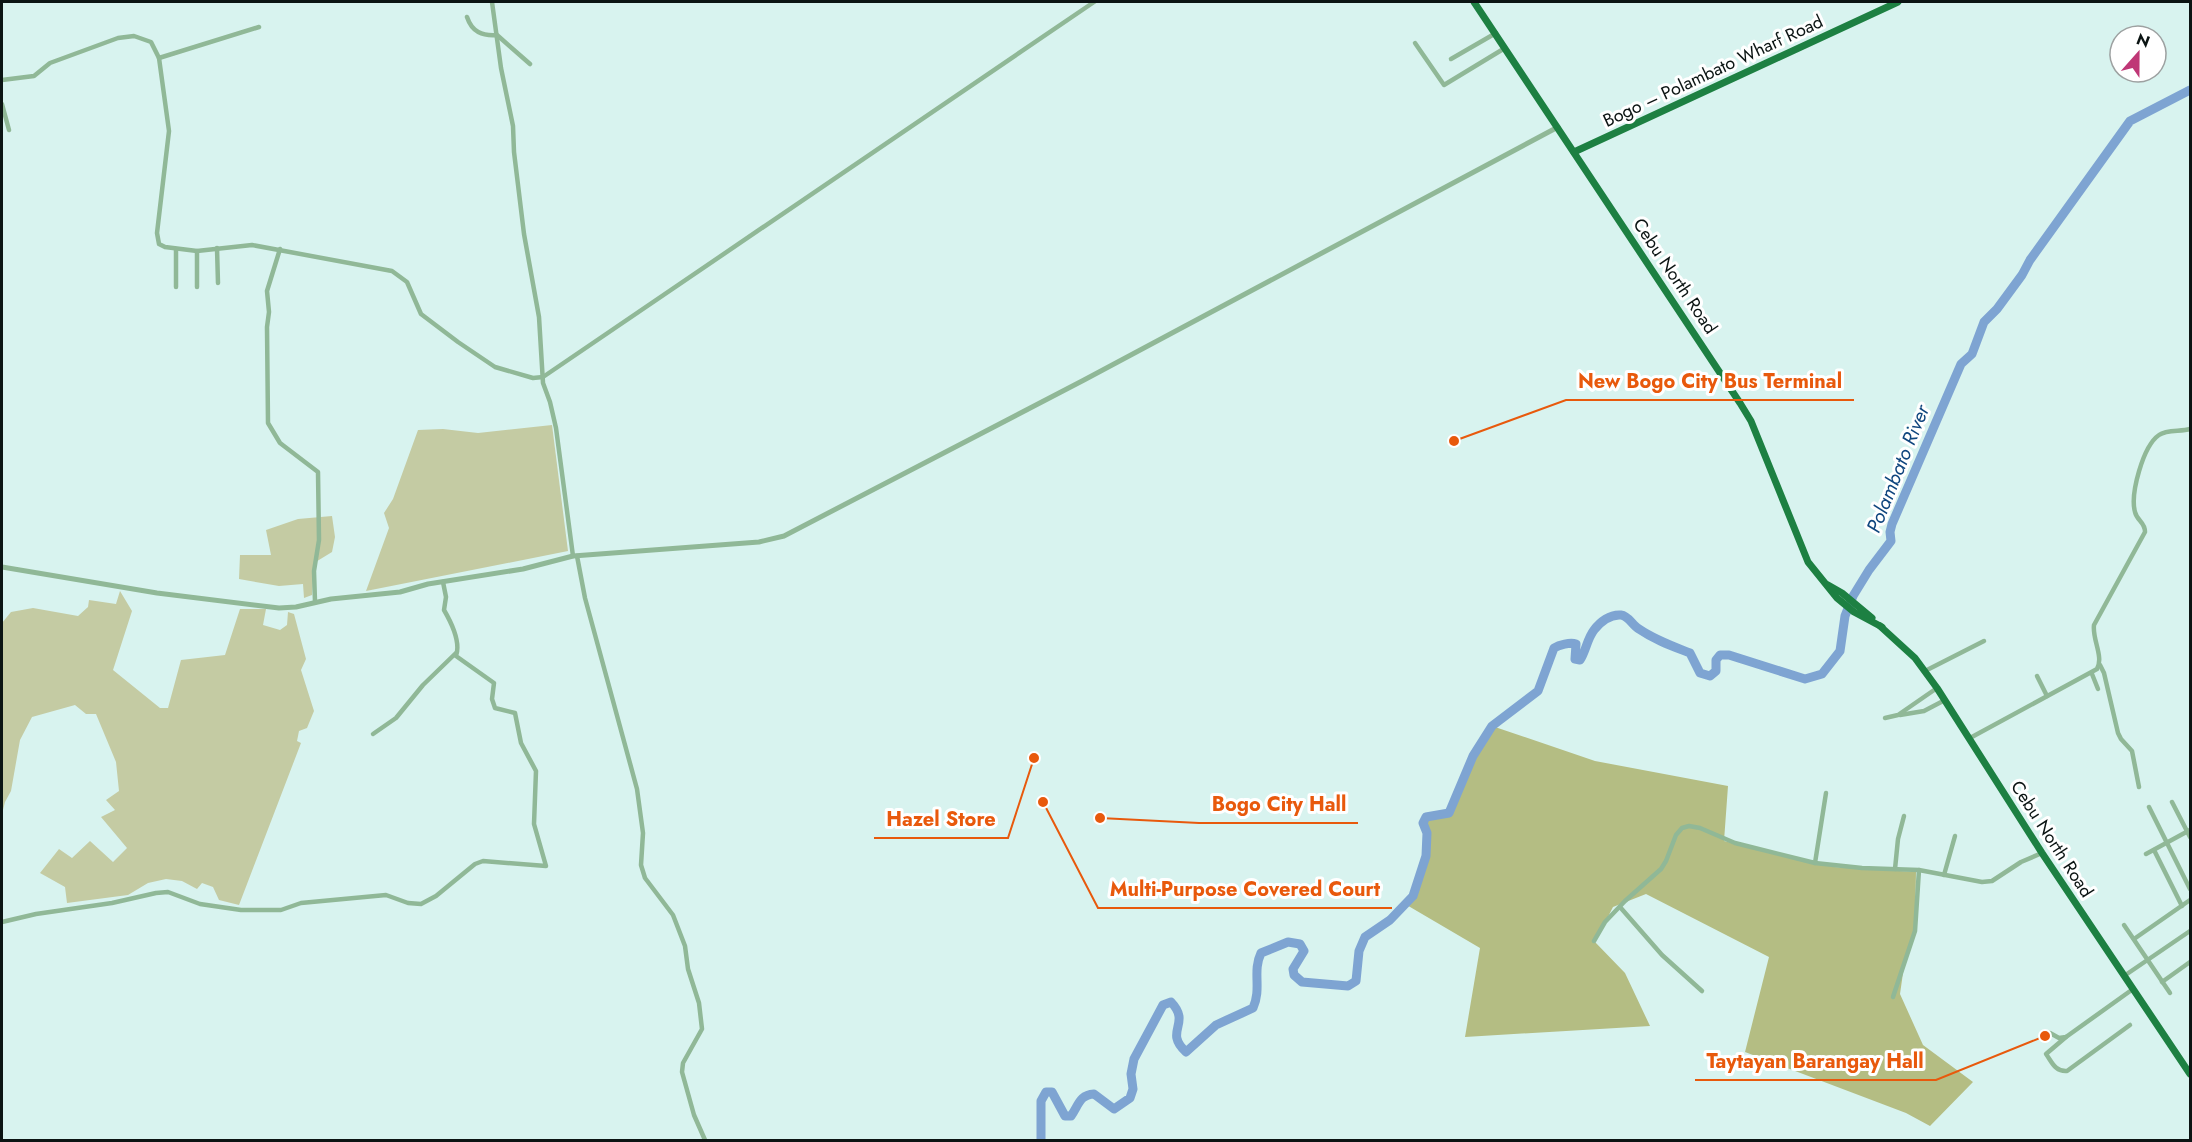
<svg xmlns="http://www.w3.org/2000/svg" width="2192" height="1142" viewBox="0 0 2192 1142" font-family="Jost,sans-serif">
<rect width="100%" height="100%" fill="#d8f3ef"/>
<!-- green -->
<g fill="#c4cba3">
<path d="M552 425 568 551 366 591 389 528 384 513 393 499 418 430 443 429 478 433Z"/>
<path d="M332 516 335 537 332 552 314 563 312 595 304 598 303 584 279 586 239 579 240 555H271L266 530 298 519Z"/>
<path d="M120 591 132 611 113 670 160 708H168L181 660 225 655 240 609H266L263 625 280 630 287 625 288 612 294 614 306 659 301 670 314 711 307 728 299 731 297 741 301 743 239 905 219 900 213 887 202 883 197 889 182 881 166 879 148 883 128 895 67 903 65 887 40 873 59 849 72 858 90 841 113 862 127 848 101 817 115 810 106 800 119 791 116 762 96 714H86L75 705 32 717 20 740 11 791 5 802 2 814V623L11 612 33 608 78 616 88 607 89 600 116 604Z"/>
</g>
<!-- forest -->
<path fill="#b4bd83" d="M1492 726 1595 761 1728 786 1724 841 1834 867 1916 872 1915 926 1905 959 1900 994 1923 1045 1973 1082 1930 1126 1906 1113 1745 1052 1769 957 1646 894 1613 907 1595 942 1625 973 1650 1026 1465 1037 1480 948 1405 904C1422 886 1432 846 1423 823L1426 817 1450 813 1473 756Z"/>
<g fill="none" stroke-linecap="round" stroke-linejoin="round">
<!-- river -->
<path stroke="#7ea4d2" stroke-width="9" d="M1041 1140V1101L1046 1092H1052L1065 1116H1071C1079 1105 1079 1095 1094 1094L1114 1109 1130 1098 1133 1089 1131 1074 1134 1059 1163 1005 1171 1002C1192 1024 1163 1031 1186 1052L1216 1025 1253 1008C1262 988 1252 972 1261 953L1288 942 1300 944 1304 951 1293 969 1294 975 1302 982 1348 986 1356 981 1359 951 1365 937 1390 920 1413 896 1426 856 1427 833 1423 823 1426 817 1449 813 1473 756 1492 726 1538 691 1554 648C1559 645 1570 642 1576 644L1575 659 1580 660C1586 651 1587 639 1594 630 1600 622 1610 614 1621 615 1629 616 1632 625 1639 629 1655 640 1672 646 1690 653L1700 673 1710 676 1716 671V660L1720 655H1729L1805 679 1822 674 1840 651 1845 616 1853 596 1869 570 1891 541 1890 532 1892 524 1961 364 1972 354 1984 322 1997 309 2022 275 2030 260 2130 121 2190 90"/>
<!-- minor -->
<g stroke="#90b897" stroke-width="4.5">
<path d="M492 2 501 68 513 126 514 152 524 234 539 317 543 383 550 402 556 428 573 556"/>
<path d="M467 17C472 32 482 36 497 35L530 64"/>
<path d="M1415 43 1444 85 1505 48"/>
<path d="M159 58 259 27"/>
<path d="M1451 59 1496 33"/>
<path d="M2 80 34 76 50 63 118 38 134 36 151 42 159 58 169 131 157 233 159 244 165 247 197 251 252 245 392 271 407 282 421 314 458 342 495 367 533 378 543 377 1094 2"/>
<path d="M2 104 9 130"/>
<path d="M217 248 218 283"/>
<path d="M176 249V287"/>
<path d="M280 249 267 291 269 312 267 327 268 423 280 443 318 472 319 540 314 571 315 602"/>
<path d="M197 287V251"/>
<path d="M577 556 585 598 637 789 643 833 641 865 645 878 673 915 685 946 688 969 699 1003 702 1029 683 1063 682 1072 694 1115 705 1140"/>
<path d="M2100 665 2104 673 2118 733 2121 739 2132 751 2139 787"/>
<path d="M1925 671 1984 641"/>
<path d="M2092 674 2098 689"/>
<path d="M2037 676 2047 696"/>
<path d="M1900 715 1924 711 1945 700"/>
<path d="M1885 718 1898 715 1937 688"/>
<path d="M373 734 396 718 423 685 456 653"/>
<path d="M1970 738 2097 669C2104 657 2092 639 2094 625L2145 532C2145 522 2137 521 2135 512 2130 494 2143 446 2159 435 2167 429 2181 432 2190 429"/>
<path d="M2172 802 2190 837"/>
<path d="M2149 807 2190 889"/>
<path d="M2154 850 2182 906"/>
<path d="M2146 854 2190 830"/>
<path d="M1815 863 1826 793"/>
<path d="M1895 869 1898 839 1904 816"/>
<path d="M1944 875 1955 836"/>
<path d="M1620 907 1662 955 1702 991"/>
<path d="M2 922 36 914 112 903 156 893 168 892 200 904 241 910H281L301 903 386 895 408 903 421 904 436 896 475 864 483 861 546 866 534 824 536 771 521 743 515 713 495 708 492 699 494 683 456 656C461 642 451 622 444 610L446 597 443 582"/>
<path d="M2124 925 2170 993"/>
<path d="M2134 939 2190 900"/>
<path d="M1594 941 1605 922 1625 901 1661 869 1666 861 1676 835 1682 828 1689 826 1700 828 1735 843 1815 863 1862 868 1919 870 1982 882 1992 881 2021 862 2042 853"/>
<path d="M2124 976 2190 931"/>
<path d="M2162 982 2190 962"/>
<path d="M1893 997 1915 931 1919 870"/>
<path d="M2050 1033 2059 1038 2066 1037 2133 989"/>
<path d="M2066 1037 2046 1054C2052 1062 2055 1072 2067 1071L2130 1025"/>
</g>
<!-- tertiary -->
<path stroke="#90b897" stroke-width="5" d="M2 567 157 593 279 608 296 607 331 599 400 592 428 584 523 569 573 556 759 542 784 536 1084 380 1558 127"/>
<!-- trunk -->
<g stroke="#1d8042" stroke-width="7">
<path d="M1474 2 1740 403 1751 421 1808 562 1837 598 1854 612 1882 627"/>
<path d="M1574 152 1898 2"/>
<path d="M1828 585 1842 593 1872 618"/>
<path d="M1880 626 1915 658 1937 688 2042 853 2190 1074"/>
</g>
</g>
<g text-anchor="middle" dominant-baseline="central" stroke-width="6" stroke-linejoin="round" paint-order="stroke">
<!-- street labels -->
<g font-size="18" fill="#0b1413" stroke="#fff">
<text transform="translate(1713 71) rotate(-25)">Bogo – Polambato Wharf Road</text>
<text transform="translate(1675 276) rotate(56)">Cebu North Road</text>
<text transform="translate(2052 839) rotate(57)">Cebu North Road</text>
</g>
<!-- water labels -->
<g font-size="20" font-style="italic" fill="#10467e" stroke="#fff">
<text transform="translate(1898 469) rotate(-68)">Polambato River</text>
</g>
</g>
<!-- callouts -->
<path fill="none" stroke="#e8590c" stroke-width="2" d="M1454 441L1566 400H1854M1100 818L1199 823H1358M1034 758L1008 838H874M1043 802L1098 908H1392M2045 1036L1936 1080H1695"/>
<g fill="#e8590c" stroke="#fff" stroke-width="2">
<circle cx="1454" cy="441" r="6"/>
<circle cx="1100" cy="818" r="6"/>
<circle cx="1034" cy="758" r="6"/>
<circle cx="1043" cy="802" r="6"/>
<circle cx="2045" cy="1036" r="6"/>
</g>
<g font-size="20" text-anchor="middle" font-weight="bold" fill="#e8590c" stroke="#fff" stroke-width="6" stroke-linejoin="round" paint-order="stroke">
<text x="1710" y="388">New Bogo City Bus Terminal</text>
<text x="1279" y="811">Bogo City Hall</text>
<text x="941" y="826">Hazel Store</text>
<text x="1245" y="896">Multi-Purpose Covered Court</text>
<text x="1815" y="1068">Taytayan Barangay Hall</text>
</g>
<!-- border -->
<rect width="2192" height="1142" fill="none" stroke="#0b1413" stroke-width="6"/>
<!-- north arrow -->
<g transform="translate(2138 54) rotate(21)"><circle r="28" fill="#ffffff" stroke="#9da1a1" stroke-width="1.5"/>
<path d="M0-4.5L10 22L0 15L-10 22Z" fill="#bf3776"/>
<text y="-9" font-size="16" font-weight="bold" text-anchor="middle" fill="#0b1413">N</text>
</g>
</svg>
